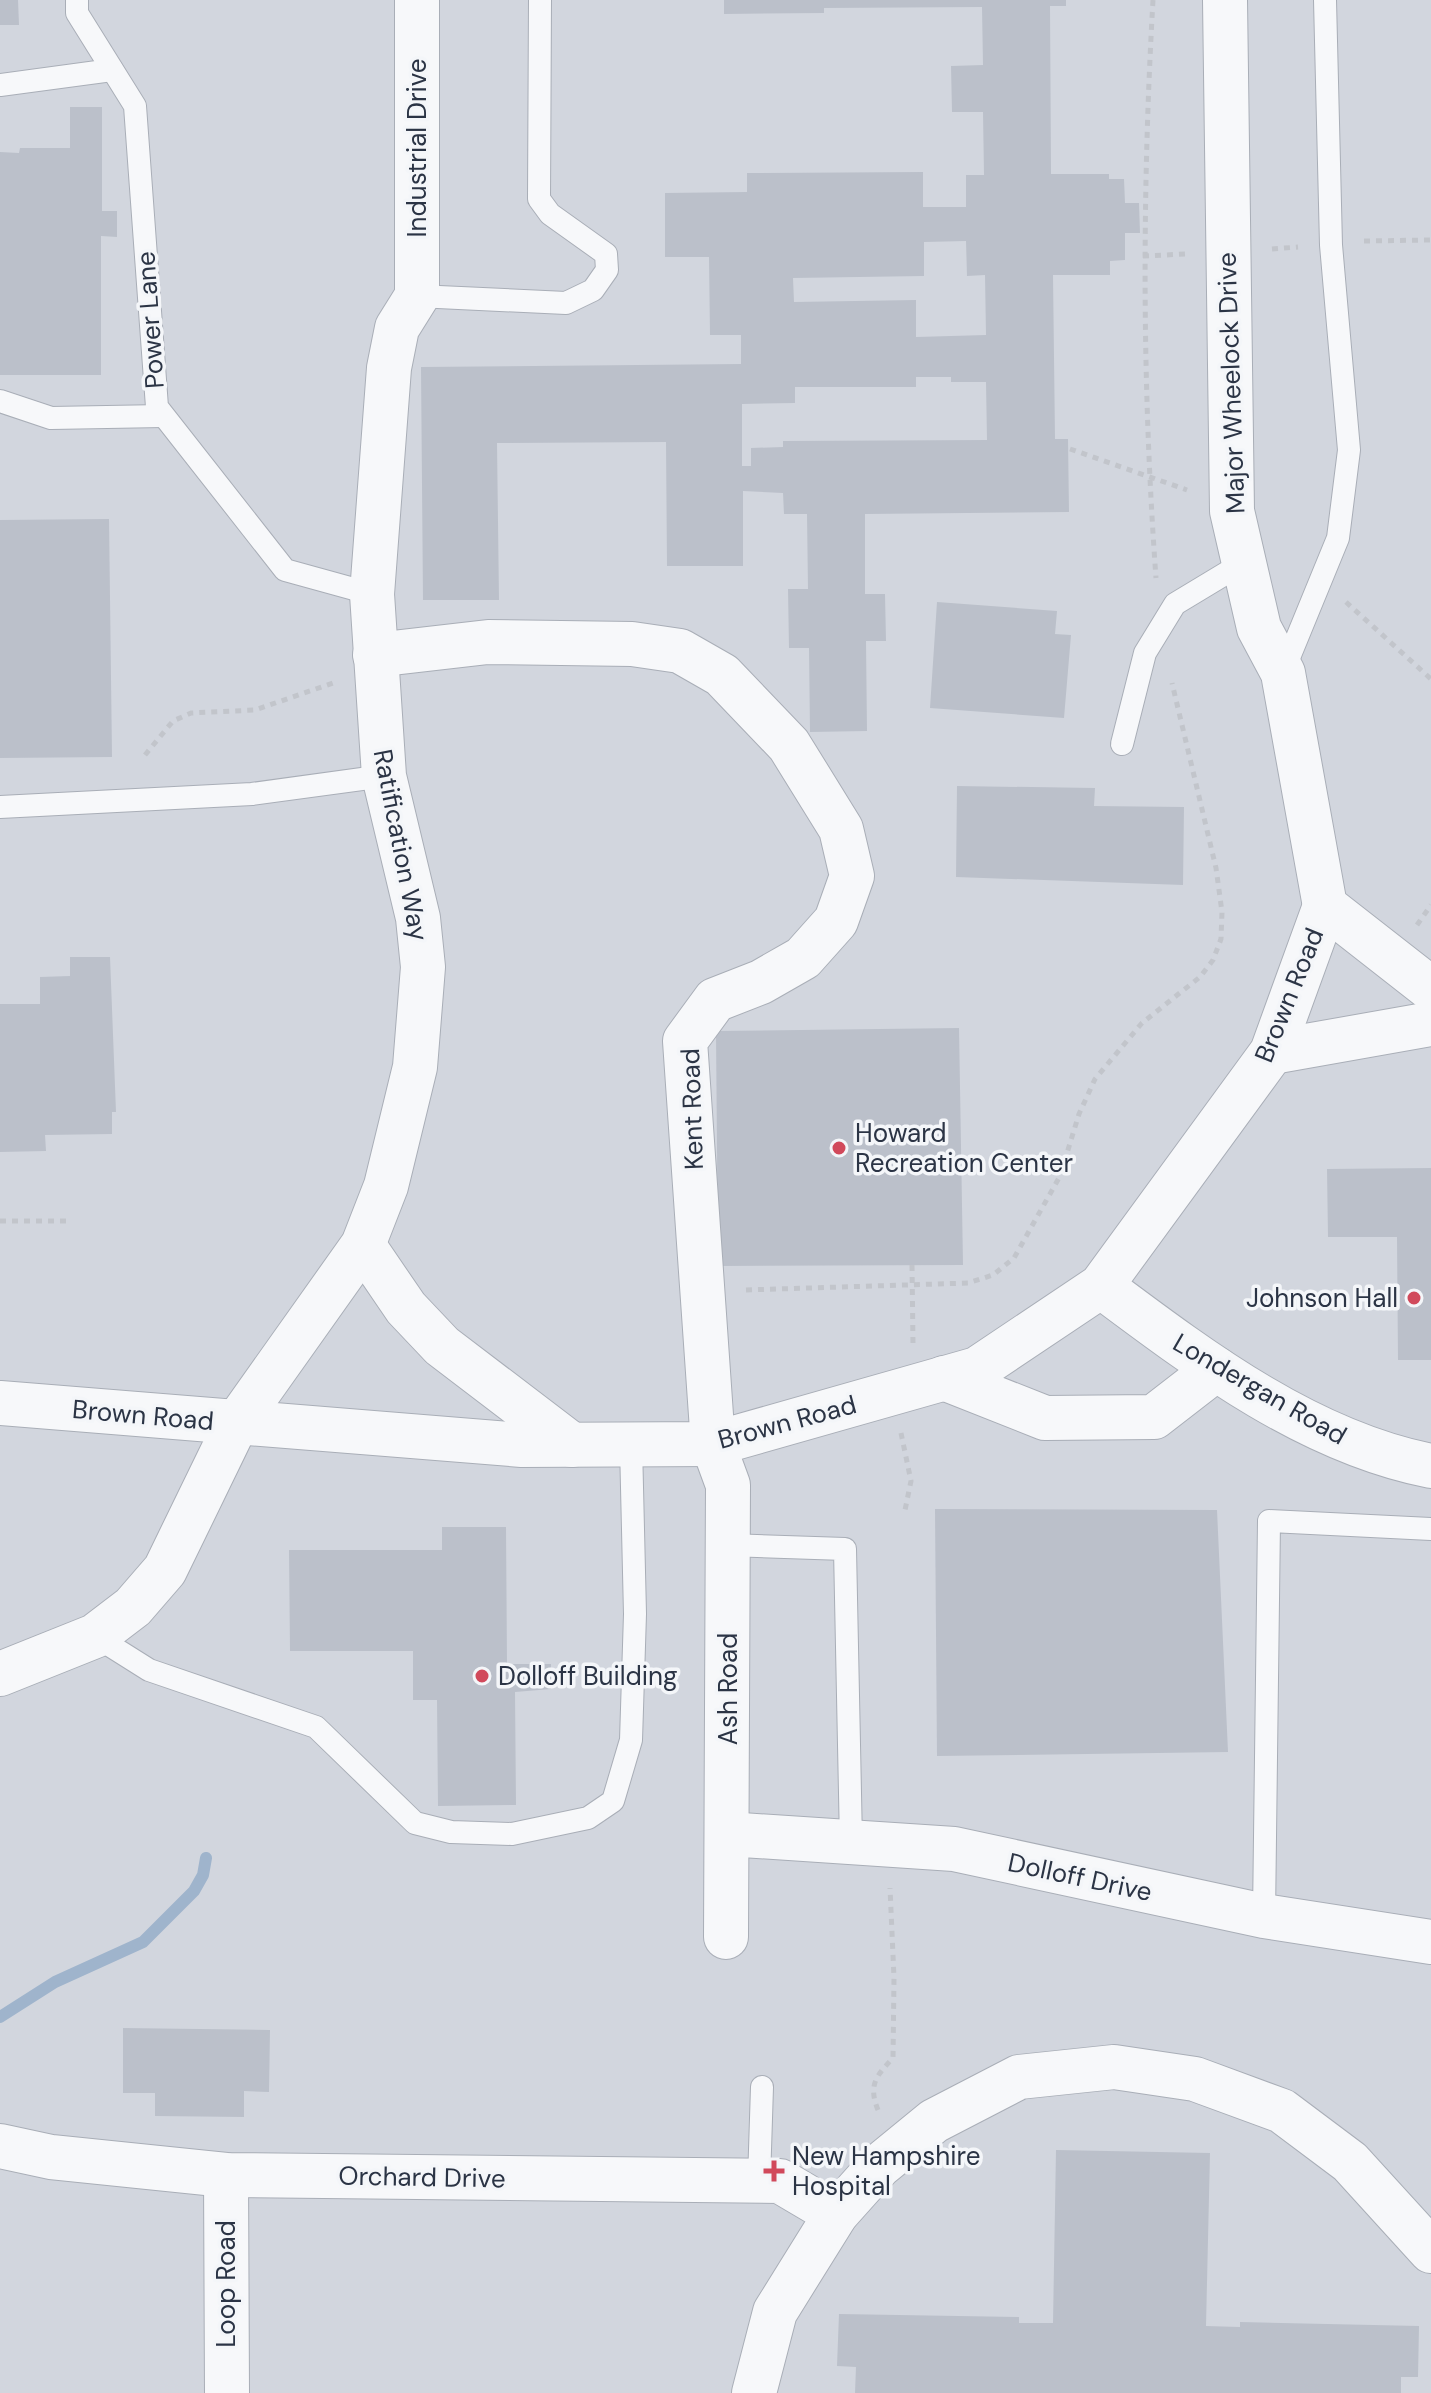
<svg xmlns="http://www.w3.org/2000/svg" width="1431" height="2393" viewBox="0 0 1431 2393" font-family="'DM Sans',sans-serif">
<rect width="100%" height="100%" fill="#e4e7ec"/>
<!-- built -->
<rect fill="#d2d6de" x="0" y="0" width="1431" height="2393"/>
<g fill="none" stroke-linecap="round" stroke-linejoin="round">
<!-- stream -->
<path stroke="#9fb4cc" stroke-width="12" d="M0 2017 55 1982 143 1942 194 1891 203 1875 206 1858"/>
</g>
<!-- building -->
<g fill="#bbc0ca" fill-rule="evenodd">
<path d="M0 0H18L19 25H0Z"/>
<path d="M724 0H1066V6H1050L1051 174H1109V179H1124L1125 203H1139L1140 233H1125V260L1110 261V275H1053L1055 439H1068L1069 512 865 514V594H885L886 641H866L867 731 810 732 809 648H789L788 589H808L807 514H784L783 493 743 491V566H667L666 442 497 443 499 600H423L421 367 741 364V335H710L709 257H665V193L747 192V173L923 172V207H966V175H984L983 112H952L951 66 983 65 982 7 824 8V13L724 14ZM966 241 967 276 985 275 986 335 916 337V300L794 302 793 278 924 276V242ZM916 377H951V382H986L987 440 783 441V447L751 448V466H742V404L795 403V387H916Z"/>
<path d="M70 107H102V211H117V237L101 236V375H0V152L19 153 20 148H70Z"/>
<path d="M109 519 112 757 0 758V520Z"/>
<path d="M937 602 1057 611 1055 634 1071 635 1064 718 930 708Z"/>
<path d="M957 786 1095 788 1094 806 1184 807 1183 885 956 877Z"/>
<path d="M70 957H110L116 1112H112V1134L45 1135 46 1151 0 1152V1004H40V977L70 976Z"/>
<path d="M959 1028 963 1265 718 1266 716 1031Z"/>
<path d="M1431 1168V1360H1398L1397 1237H1328L1327 1169Z"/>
<path d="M935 1509 1217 1510 1228 1752 937 1756Z"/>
<path d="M442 1527H506L507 1664H551V1689L515 1692 516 1805 438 1806 437 1700H413V1651H290L289 1550H442Z"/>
<path d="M123 2028 270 2030 269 2092 244 2091V2117L155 2116V2093H123Z"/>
<path d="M1056 2150 1210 2153 1206 2326 1240 2327V2322L1419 2326 1418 2377H1401V2393H855L856 2367 837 2366 839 2314 1019 2317V2323H1053Z"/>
</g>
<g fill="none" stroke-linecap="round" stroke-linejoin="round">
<!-- service casing -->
<g stroke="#a9aeb7" stroke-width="24">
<g id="service">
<path d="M77 0V13L135 106 157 407 285 570 372 594"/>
<path d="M0 85 112 70"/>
<path d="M417 296 566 303 593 290 607 270 606 254 550 214 539 199 540 0"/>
<path d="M0 401 51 418 163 416"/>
<path d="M1283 672 1338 538 1349 450 1331 245 1325 0"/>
<path d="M1122 744 1145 653 1175 604 1243 563"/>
<path d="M0 807 252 794 384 776"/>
<path d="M729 1545 845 1549 851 1842"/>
<path d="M95 1636 149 1670 316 1727 415 1823 451 1832 512 1834 588 1818 613 1801 631 1740 635 1614 631 1445"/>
<path d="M1264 1916 1269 1521 1431 1529"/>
<path d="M759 2181 762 2087"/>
</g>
</g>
<!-- minor casing -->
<g stroke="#a9aeb7" stroke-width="46">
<g id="minor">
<path d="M1225 0 1232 511 1259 628 1283 673 1325 906 1431 989"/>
<path d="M375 655 488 642 632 644 680 651 722 675 789 745 841 829 852 876 836 921 803 958 761 982 715 1000 685 1041 713 1444 728 1485 726 1937"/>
<path d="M1272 1052 1431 1024"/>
<path d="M363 1245 406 1308 442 1346 572 1445"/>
<path d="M1101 1286C1200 1360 1308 1442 1431 1466"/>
<path d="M944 1378 1045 1418 1154 1417 1216 1369"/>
<path d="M0 1403 522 1445 713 1444 977 1369 1101 1286 1272 1052 1325 906"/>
<path d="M0 1674 95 1636 133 1607 165 1570 236 1424 363 1245 386 1186 415 1067 423 967 418 918 384 776 372 594 389 368 397 328 417 296V0"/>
<path d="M727 1834 954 1849 1264 1916 1431 1942"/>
<path d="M0 2146 51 2157 226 2175 780 2181 836 2214"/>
<path d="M226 2175 227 2393"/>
<path d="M754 2393 775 2312 836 2214 879 2166 934 2121 1019 2077 1114 2067 1195 2079 1282 2111 1350 2162 1431 2251"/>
</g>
</g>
<!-- path -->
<g stroke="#c2c5cb" stroke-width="5" stroke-dasharray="6 6" stroke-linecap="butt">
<path d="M1153 0C1142 193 1142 385 1156 578"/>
<path d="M1364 241 1431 240"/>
<path d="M1272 249 1298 247"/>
<path d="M1143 256 1186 254"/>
<path d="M1070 449 1187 490"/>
<path d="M1346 602 1431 679"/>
<path d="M145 755 173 721 191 713 255 710 333 683"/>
<path d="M1417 925 1431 905"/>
<path d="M0 1221H69"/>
<path d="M912 1265 913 1344"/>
<path d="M746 1290 968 1283 993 1275 1014 1258 1060 1176 1079 1114 1095 1079 1142 1023 1200 977 1213 960 1221 939 1222 912 1216 868 1172 683"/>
<path d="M901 1433 911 1481 904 1515"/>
<path d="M878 2110C868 2085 876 2076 893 2058L894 1978 890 1888"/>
</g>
<!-- service -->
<use href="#service" stroke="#f7f8fa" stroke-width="22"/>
<!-- minor -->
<use href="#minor" stroke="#f7f8fa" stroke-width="44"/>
</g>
<!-- markers -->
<g fill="#d1495b" stroke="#f4f6f9" stroke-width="3">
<circle cx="839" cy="1148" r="8"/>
<circle cx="1414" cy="1298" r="8"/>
<circle cx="482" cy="1676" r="8"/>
<path d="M770 2159h8v8h8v8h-8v8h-8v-8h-8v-8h8z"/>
</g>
<g text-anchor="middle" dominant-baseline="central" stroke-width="7" stroke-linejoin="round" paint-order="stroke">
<!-- street labels -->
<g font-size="26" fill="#2b3445" stroke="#f4f6f9">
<text transform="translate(417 148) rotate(-90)">Industrial Drive</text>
<text transform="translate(150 320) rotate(-94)">Power Lane</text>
<text transform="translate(1231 383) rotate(-92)">Major Wheelock Drive</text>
<text transform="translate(401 845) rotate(79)">Ratification Way</text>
<text transform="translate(1289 995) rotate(-68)">Brown Road</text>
<text transform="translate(692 1109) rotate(-92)">Kent Road</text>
<text transform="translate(1260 1389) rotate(30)">Londergan Road</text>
<text transform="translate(143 1415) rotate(5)">Brown Road</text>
<text transform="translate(787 1422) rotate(-15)">Brown Road</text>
<text transform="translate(728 1689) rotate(-90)">Ash Road</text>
<text transform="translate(1080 1877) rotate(12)">Dolloff Drive</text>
<text transform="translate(422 2177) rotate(1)">Orchard Drive</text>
<text transform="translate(226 2284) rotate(-90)">Loop Road</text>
</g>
<!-- poi labels -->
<g font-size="26" fill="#2b3445" stroke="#f4f6f9" text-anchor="start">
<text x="855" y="1133">Howard<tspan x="855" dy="30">Recreation Center</tspan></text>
<text x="1398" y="1298" text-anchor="end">Johnson Hall</text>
<text x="498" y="1676">Dolloff Building</text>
<text x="792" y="2156">New Hampshire<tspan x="792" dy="30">Hospital</tspan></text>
</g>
</g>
</svg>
